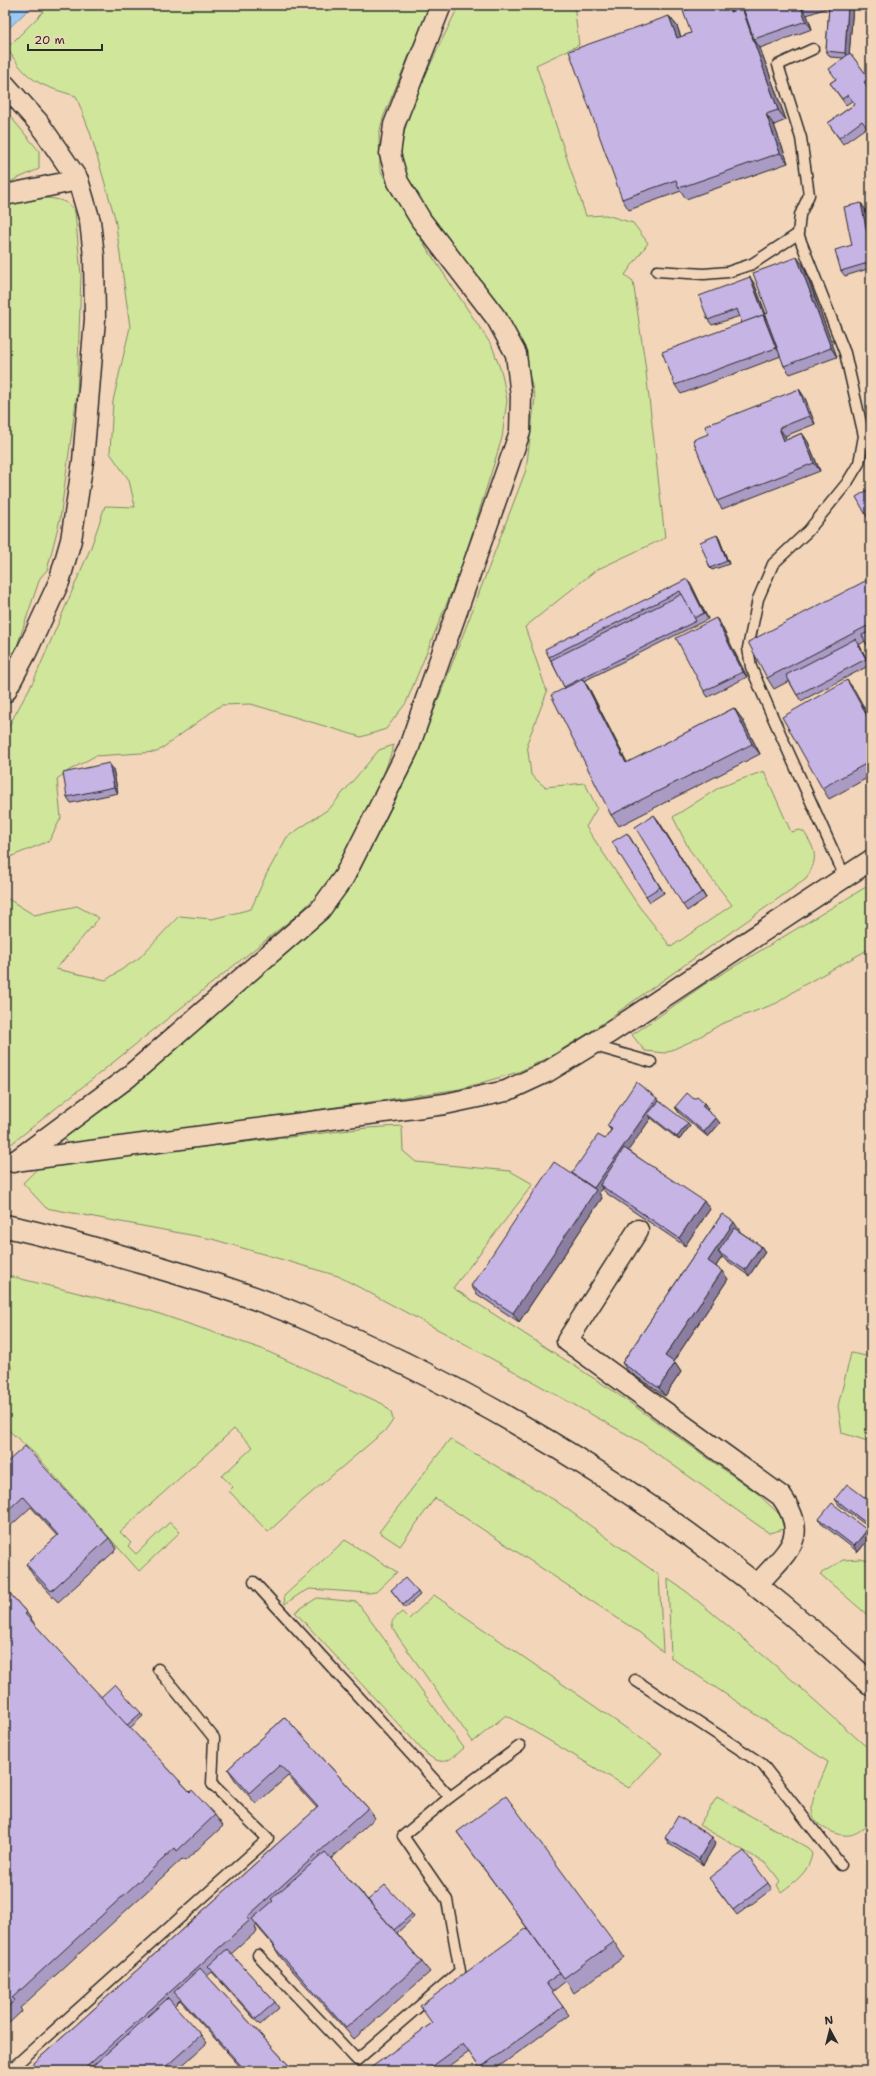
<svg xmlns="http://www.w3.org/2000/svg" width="876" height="2076" viewBox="0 0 876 2076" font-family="'Shantell Sans',sans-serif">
<rect width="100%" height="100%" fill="#f3d6ba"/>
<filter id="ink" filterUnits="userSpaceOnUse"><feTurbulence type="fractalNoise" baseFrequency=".025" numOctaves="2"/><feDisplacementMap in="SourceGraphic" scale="8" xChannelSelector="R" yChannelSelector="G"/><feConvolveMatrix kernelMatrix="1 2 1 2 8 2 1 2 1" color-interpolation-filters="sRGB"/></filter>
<g filter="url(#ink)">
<!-- green -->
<g fill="#d0e69b" stroke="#7e8863">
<path d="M50 5H430L383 118 379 134 380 169 392 193 420 238 492 346 502 374 507 400 502 438 462 566 406 703 386 729 361 737 251 704 221 705 157 752 95 756 68 771 57 779 61 818 49 841 5 859V733L34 680 91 547 105 506 135 507 129 480 110 453 113 401 130 327 115 218 90 132 76 96C39 85 28 82 7 48Z"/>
<path d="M459 5H574L579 45 536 65 586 216 606 215 633 223 648 243 625 275 633 281 645 363 665 538 596 570 525 627 547 692 527 743 531 775 545 787 585 783 597 808 586 827 638 905 671 947 732 905 689 849 673 817 720 787 764 771 791 832 800 830 804 832C817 852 818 859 806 879L587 1034 548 1058 518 1072 460 1089 75 1145 67 1144 65 1139 69 1134 131 1089 324 919 353 883 414 763 526 470 535 398 526 362 412 189C408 179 401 168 401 157 398 124 443 39 459 5Z"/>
<path d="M5 110 39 151V169L5 184Z"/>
<path d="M45 198C58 199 68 200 75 212L81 275 77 394 60 519 47 570 40 578 17 646 5 668V204Z"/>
<path d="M394 745 380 785 328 885 297 915 5 1149V897L34 915 77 906 99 918 56 969 106 980 139 958 179 916 212 919 251 909 266 875 287 837 330 808 379 750Z"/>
<path d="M871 884V948L802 986 777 1003 721 1024 696 1039 665 1053 645 1051 632 1035 705 984Z"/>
<path d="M402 1126 403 1151 416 1162 510 1171 533 1184 453 1288 612 1390 757 1493 780 1515 784 1529 769 1533 639 1441 467 1345 338 1276 212 1239 46 1208 23 1183 40 1166 367 1128Z"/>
<path d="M5 1275 148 1310 262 1349 383 1404 391 1412 393 1420 387 1429 303 1500 268 1532 229 1491 233 1487 222 1476 253 1447 234 1429 120 1532 131 1543 128 1546 136 1554 170 1522 180 1532 139 1571 34 1453 5 1427V1382L12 1369 8 1358 5 1356Z"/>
<path d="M851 1353 871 1357V1442L842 1433 838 1406Z"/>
<path d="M450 1439 556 1501 659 1575 663 1652 640 1633 435 1498 400 1546 379 1532Z"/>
<path d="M345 1540 397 1572 376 1592 368 1593 310 1589 301 1593 285 1604 284 1596Z"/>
<path d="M861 1559 871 1562V1618L820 1574 843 1560Z"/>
<path d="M668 1579 687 1592 782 1671 871 1751V1823C855 1834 851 1839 832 1832 795 1817 819 1789 828 1762L671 1658Z"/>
<path d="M434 1595 662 1753 629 1788 506 1715 473 1742 396 1634C389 1621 391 1621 402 1612L409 1619Z"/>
<path d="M317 1598 357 1602 464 1748C448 1762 443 1767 425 1753L295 1612Z"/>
<path d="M717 1797 808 1848 812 1854C809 1872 796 1881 781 1892L777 1885 780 1881 767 1864 699 1825Z"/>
</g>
<!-- water -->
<path fill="#9bc9f6" stroke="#6e8aa5" d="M5 5H33L5 32Z"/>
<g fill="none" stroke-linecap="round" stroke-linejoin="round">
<!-- service casing -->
<g stroke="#2b2b2b" stroke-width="13">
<g id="service">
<path d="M813 49 778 65 801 138 809 195 800 215 798 234 845 353 864 436 859 463 847 483 808 531 773 564 758 599 748 648 751 667 770 711 845 877"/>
<path d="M657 271 704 274 728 272 752 264 798 234"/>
<path d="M591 1045 651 1062"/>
<path d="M254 1582 450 1797 403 1836 447 1900 460 1971 357 2060 258 1955"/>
<path d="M635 1680 762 1764 841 1865"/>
<path d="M450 1797 520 1746"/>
<path d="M9 2071 268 1839 212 1784 214 1738 158 1669"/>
</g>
</g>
<!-- minor casing -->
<g stroke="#2b2b2b" stroke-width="23">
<g id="minor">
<path d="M5 85 38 122 78 180 90 221 94 256 95 319 83 461 71 540 59 582 27 651 5 692"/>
<path d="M5 195 78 180"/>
<path d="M15 1161 445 1104 506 1091 547 1072 591 1045 871 860"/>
<path d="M14 1162 127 1078 320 910 344 877 408 750 520 432 521 396 516 354 497 319 421 220 398 182 390 154 394 125 441 5"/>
<path d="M638 1230 567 1341 781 1496C812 1539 785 1552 757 1585"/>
</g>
</g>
<!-- tertiary casing -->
<g stroke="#2b2b2b" stroke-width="25">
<path id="tertiary" d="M5 1226C51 1235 95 1249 140 1262 192 1277 245 1293 296 1314 507 1403 703 1527 871 1684"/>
</g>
<!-- service -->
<use href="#service" stroke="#f3d6ba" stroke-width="10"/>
<!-- minor -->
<use href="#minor" stroke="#f3d6ba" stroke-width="20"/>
<!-- tertiary -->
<use href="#tertiary" stroke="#f3d6ba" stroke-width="22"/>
</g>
<!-- wall -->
<g fill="#aa9bc5" stroke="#2b2b2b">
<path d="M699 5H731L734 11 744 10 742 5H853L849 54 850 53 871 81V85L868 87 867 127 843 144 828 123 855 104 852 101 846 105 830 83 836 79 844 58 830 57 826 51 829 7 807 15 812 29 760 48 786 120 774 125 788 163 686 199 681 191 629 210 622 199 669 16 677 26 681 37 691 33Z"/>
<path d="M861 203 865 209 871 239V268L845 276 841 271 852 245Z"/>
<path d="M803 265 837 357 790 374 784 366 781 356 681 394 675 385 742 323 740 316 712 325 708 320 754 283 766 314 768 313Z"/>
<path d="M799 389 805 398 815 424 785 436 786 440 802 433 808 442 820 471 722 509 717 501 708 434Z"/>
<path d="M717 535 719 538 729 564 712 570 710 568Z"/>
<path d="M871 578V653L865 641 859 645 870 665 801 701 797 695 789 681 774 689 767 678Z"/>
<path d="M687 579 691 584 708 619 584 681 590 690 627 763 734 708 742 719 760 754 619 826 611 815 565 688 549 657Z"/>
<path d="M716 618 720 623 747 677 708 697 704 691Z"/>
<path d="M847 680 855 691 871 720V776L829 799 822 788Z"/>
<path d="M113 769 118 793 71 803 67 797Z"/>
<path d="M658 820 706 898 687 911 683 905Z"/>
<path d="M627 833 664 893 650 902 646 896Z"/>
<path d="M694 1099 704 1103 708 1109 707 1110 720 1123 708 1137 679 1113 675 1107Z"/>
<path d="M659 1101 690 1126 679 1140 651 1118 628 1150 710 1209 685 1246 606 1193 602 1188 599 1193 602 1198 519 1322 477 1294 471 1286 572 1173 605 1139 611 1130 607 1126Z"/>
<path d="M722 1214 740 1231H739L761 1246 765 1252 749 1276 722 1257 716 1266 728 1279 673 1362 675 1363 681 1372 665 1396 628 1371 622 1363Z"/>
<path d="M5 1464 109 1538 117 1549 58 1602 33 1575 26 1564 57 1536 31 1507 5 1531Z"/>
<path d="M835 1499 871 1502V1529L839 1505Z"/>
<path d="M819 1519 871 1536 858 1552 823 1525Z"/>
<path d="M5 1588 27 1613 34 1623V1624L101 1697 141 1713 143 1716 130 1728 190 1792 215 1815 223 1826 185 1861 182 1859 20 2008 22 2011 5 2027Z"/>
<path d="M391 1590 418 1592 420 1595 405 1608Z"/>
<path d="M285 1717 368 1808 375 1818 331 1859 368 1900 412 1914 414 1917 397 1933 422 1962 430 1972 354 2039 281 1958 274 1947V1946L260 1930 256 1925 255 1927 257 1931 231 1954 275 2002 279 2008 260 2025 212 1972 207 1976 294 2071H244L180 2000 174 2006 201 2035 207 2043 176 2071H25L317 1808 288 1776 256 1804 235 1780 228 1769Z"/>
<path d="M457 1832 614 1942 624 1957 574 1993 566 1981 552 1992 569 2015 493 2071H482L469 2052 443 2071H370L432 2023 527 1928Z"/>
<path d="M712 1837 716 1843 703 1865 669 1844 665 1838Z"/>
<path d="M768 1883 772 1889 737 1915 713 1884Z"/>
</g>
<!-- shaded-wall -->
<g fill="#8b7ea0" stroke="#2b2b2b">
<path d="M728 5H731L732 7 738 23 730 12Z"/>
<path d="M848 5H853L849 58 845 53Z"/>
<path d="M801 7 807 15 812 29 806 21Z"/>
<path d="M742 8 749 19 754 39 760 48 786 120 778 110Z"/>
<path d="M669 16 677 26 685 49 677 38Z"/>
<path d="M766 114 774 125 788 163 780 153Z"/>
<path d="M861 203 865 209 871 239V253Z"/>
<path d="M797 257 803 265 837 357 831 348Z"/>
<path d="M750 277 754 283 769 323 765 317Z"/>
<path d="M763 315 769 323 782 356 776 348Z"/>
<path d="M799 389 805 398 815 424 809 416Z"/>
<path d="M779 428 785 436 790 449 784 441Z"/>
<path d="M802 433 808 442 820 471 814 463Z"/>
<path d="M717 535 719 538 729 564 727 561Z"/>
<path d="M687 579 691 584 708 619 704 613Z"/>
<path d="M716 618 720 623 747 677 743 672Z"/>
<path d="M855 639 859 644 870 665 866 659Z"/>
<path d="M583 679 590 690 633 774 626 763Z"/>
<path d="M847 680 855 691 871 720V723Z"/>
<path d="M734 708 742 719 760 754 752 744Z"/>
<path d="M109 763 113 769 118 793 114 787Z"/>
<path d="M654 815 658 820 706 898 702 892Z"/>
<path d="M627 833 631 839 664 893 660 887Z"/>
<path d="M657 1098 661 1104 648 1114 651 1118 603 1187 600 1185 602 1188 599 1193 602 1198 519 1322 513 1313 593 1189Z"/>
<path d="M704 1103 708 1109 706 1111 702 1106Z"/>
<path d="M716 1118 720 1123 708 1137 704 1132Z"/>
<path d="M688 1123 690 1126 679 1140 677 1137Z"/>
<path d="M704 1201 710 1209 685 1246 679 1238Z"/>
<path d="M734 1222 740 1231 723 1255 718 1252 722 1257 714 1269 708 1261Z"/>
<path d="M761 1246 765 1252 749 1276 745 1270Z"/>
<path d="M722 1271 728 1279 671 1365 665 1356Z"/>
<path d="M675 1363 681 1372 665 1396 659 1388Z"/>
<path d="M867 1530 871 1536 858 1552 854 1546Z"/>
<path d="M712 1837 716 1843 703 1865 699 1859Z"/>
</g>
<!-- building -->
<g fill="#c6b4e5" stroke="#2b2b2b">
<path d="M699 5H728L730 12 742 8 778 110 766 114 780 153 679 188 676 180 622 199 569 51 669 16 677 38 691 33 683 11Z"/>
<path d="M742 5H806L801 7 806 21 754 39Z"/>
<path d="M829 5H848L845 53 826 51Z"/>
<path d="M871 40V51L866 43Z"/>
<path d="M850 53 869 78 864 82 871 91V133L862 121 839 138 828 123 855 104 848 95 842 99 830 83 836 79 829 69Z"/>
<path d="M861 203 871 253V262L841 271 835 250 852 245 844 207Z"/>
<path d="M797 257 831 348 784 366 765 315 768 313 753 273Z"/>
<path d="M750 277 765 317 763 315 742 323 737 309 708 320 699 296Z"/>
<path d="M763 315 776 348 675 385 662 352Z"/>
<path d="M799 389 809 416 779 428 784 441 802 433 814 463 717 501 693 440 708 434 705 426Z"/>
<path d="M871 488V524L856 497Z"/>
<path d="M717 535 727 561 710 568 700 542Z"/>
<path d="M871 578V624L767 678 748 642Z"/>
<path d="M687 579 704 613 694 618 680 591 549 657 545 649Z"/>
<path d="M682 594 696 621 564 687 551 660Z"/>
<path d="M716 618 743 672 704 691 676 638Z"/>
<path d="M871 631V653L862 635Z"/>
<path d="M855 639 866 659 797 695 786 675Z"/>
<path d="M583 679 626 763 734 708 752 744 611 815 551 695Z"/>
<path d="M847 680 871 723V761L822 788 782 717Z"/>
<path d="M109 763 114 787 67 797 63 773Z"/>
<path d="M654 815 702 892 683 905 635 827Z"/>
<path d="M627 833 660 887 646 896 612 842Z"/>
<path d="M636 1082 657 1098 594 1188 572 1173 598 1135 605 1139 612 1129 607 1126Z"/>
<path d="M687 1093 694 1099 697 1097 704 1103 702 1106 716 1118 704 1132 675 1107Z"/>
<path d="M659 1101 688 1123 677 1137 648 1114Z"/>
<path d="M624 1148 704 1201 679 1238 600 1185Z"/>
<path d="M554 1162 596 1190 513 1313 471 1286Z"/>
<path d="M722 1214 734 1222 708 1261 722 1271 665 1356 675 1363 659 1388 622 1363Z"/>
<path d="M734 1228 761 1246 745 1270 718 1252Z"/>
<path d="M25 1446 109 1538 51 1591 26 1564 58 1535 23 1496 5 1513V1464Z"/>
<path d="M847 1484 871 1502V1525L870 1526 835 1499Z"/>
<path d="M832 1503 867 1530 854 1546 819 1519Z"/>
<path d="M405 1578 418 1592 403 1605 391 1590Z"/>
<path d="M5 1588 27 1613 25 1614 95 1690 190 1792 192 1790 215 1815 177 1851 175 1848 12 1998 15 2000 5 2009Z"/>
<path d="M115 1684 141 1713 127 1725 101 1697Z"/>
<path d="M285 1717 368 1808 247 1917 250 1920 82 2071H25L318 1807 280 1765 249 1793 228 1769Z"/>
<path d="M506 1796 614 1942 564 1978 457 1832Z"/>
<path d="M678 1816 712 1837 699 1859 665 1838Z"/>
<path d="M744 1851 768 1883 733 1910 709 1878Z"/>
<path d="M325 1852 422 1962 346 2028 274 1947 275 1946 252 1919 273 1901 271 1899Z"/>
<path d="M385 1885 412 1914 394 1930 368 1900Z"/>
<path d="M527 1928 560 1973 546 1983 563 2007 480 2068 463 2044 426 2071H370L369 2069 432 2023 420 2006Z"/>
<path d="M227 1949 275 2002 256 2019 208 1966Z"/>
<path d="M200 1968 294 2071H246L174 1992Z"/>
<path d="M168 1998 201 2035 161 2071H87Z"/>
</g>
</g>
<!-- margin -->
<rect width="876" height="2076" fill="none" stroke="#f3d6ba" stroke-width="20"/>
<rect x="10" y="10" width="856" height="2056" fill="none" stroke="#2b2b2b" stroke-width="1.5" filter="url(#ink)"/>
<!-- north arrow -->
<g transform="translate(830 2030) rotate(353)" stroke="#f3d6ba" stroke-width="3" paint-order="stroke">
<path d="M0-3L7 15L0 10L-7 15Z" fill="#2b2b2b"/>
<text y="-6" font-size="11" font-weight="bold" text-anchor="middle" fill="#2b2b2b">N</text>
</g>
<!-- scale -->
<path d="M28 44v6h74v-6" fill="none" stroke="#2b2b2b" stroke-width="2"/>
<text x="34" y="44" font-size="12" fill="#2b2b2b" stroke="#f3d6ba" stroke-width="3" paint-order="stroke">20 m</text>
</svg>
